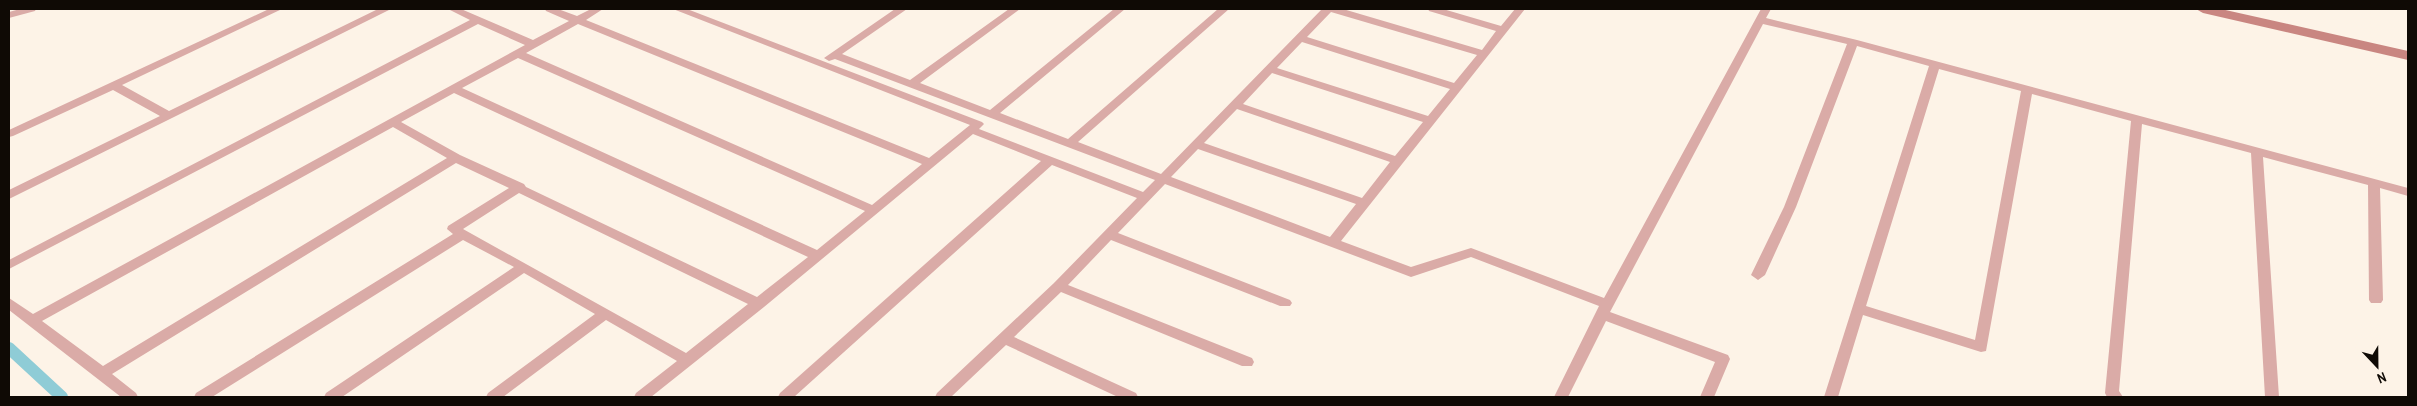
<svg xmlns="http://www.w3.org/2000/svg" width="2417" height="406" viewBox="0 0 2417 406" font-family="'Archivo Narrow',sans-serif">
<rect width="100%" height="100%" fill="#fdf3e7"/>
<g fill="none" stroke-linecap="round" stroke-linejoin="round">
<!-- canal -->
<path stroke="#8fccd6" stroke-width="12" d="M9 348 62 397"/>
<!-- street -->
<g fill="#daaba7" fill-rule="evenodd">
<path d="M20 9H36L35 11 9 18V12Z"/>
<path d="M269 9H282L122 85 169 111 378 9H391L9 199V190L160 116 113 90 13 136 9 137V130Z"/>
<path d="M448 9H461L533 40 569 21 546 11 545 9H558L577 16 591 9H603L586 20 929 158 970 125 673 9H687L982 122 984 124 979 129 1143 192 1155 180 835 59 829 61 824 58 895 9H907L842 54 910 80 1009 9H1020L920 83 990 110 1114 9H1125L1000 113 1068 139 1218 9H1229L1078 142 1161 174 1322 9H1343L1482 50 1496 31 1429 11 1428 9H1443L1501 26 1515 9H1525L1341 241 1411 267 1471 248 1604 298 1761 9H1771L1766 18 1857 40 2408 188V196L2380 188 2383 300 2381 303H2371L2369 300 2368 185 2263 157 2279 397H2265L2251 153 2142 124 2119 391 2123 397H2107L2105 393 2131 121 2032 94 1986 351 1981 352 1863 315 1838 397H1824L1929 66 1857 46 1796 207 1765 275 1758 280 1751 275 1784 207 1847 44 1763 24 1610 312 1728 355 1730 359 1714 397H1700L1715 362 1606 321 1568 397H1554L1599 306 1471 257 1411 277 1165 184 1118 233 1290 300 1292 303 1290 306H1280L1111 240 1068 285 1252 358 1254 362 1252 366H1242L1061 292 1014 337 1136 393 1138 397H1118L1006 345 951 397H935L937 393 1054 283 1137 198 1052 165 794 397H778L780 393 1041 161 973 134 764 307 651 397H634L636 393 677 361 606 320 503 397H486L488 393 595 314 524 273 342 397H324L326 393 514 267 463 240 212 397H194L196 393 453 234 447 229 448 226 509 188 456 163 112 374 136 393 138 397H121L9 310V298L33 314 525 45 478 24 9 269V260L470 20ZM1331 12 1477 55 1454 83 1307 37ZM578 24 922 164 872 205 526 53ZM1302 42 1450 89 1428 116 1277 68ZM518 58 865 211 817 250 462 88ZM1939 69 2021 91 1975 340 1866 306ZM1272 73 1423 122 1395 156 1243 104ZM454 93 808 257 757 297 526 187 524 184 460 155 401 122ZM1237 109 1390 162 1362 198 1204 143ZM393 127 447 158 103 366 42 321ZM1198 149 1356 204 1330 237 1171 177ZM519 193 748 304 686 353 463 229Z"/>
</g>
<!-- secondary -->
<path fill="#c98681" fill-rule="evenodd" d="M2196 9H2221L2408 51V60L2203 13Z"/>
</g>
<!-- border -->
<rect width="2417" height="406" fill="none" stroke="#0f0a05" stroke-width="20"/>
<!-- north arrow -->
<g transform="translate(2377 366) rotate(158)" stroke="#fdf3e7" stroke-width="4" paint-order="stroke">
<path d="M0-4L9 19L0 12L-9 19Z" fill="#0f0a05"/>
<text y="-8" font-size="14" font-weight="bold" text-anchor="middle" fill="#0f0a05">N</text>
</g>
</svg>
